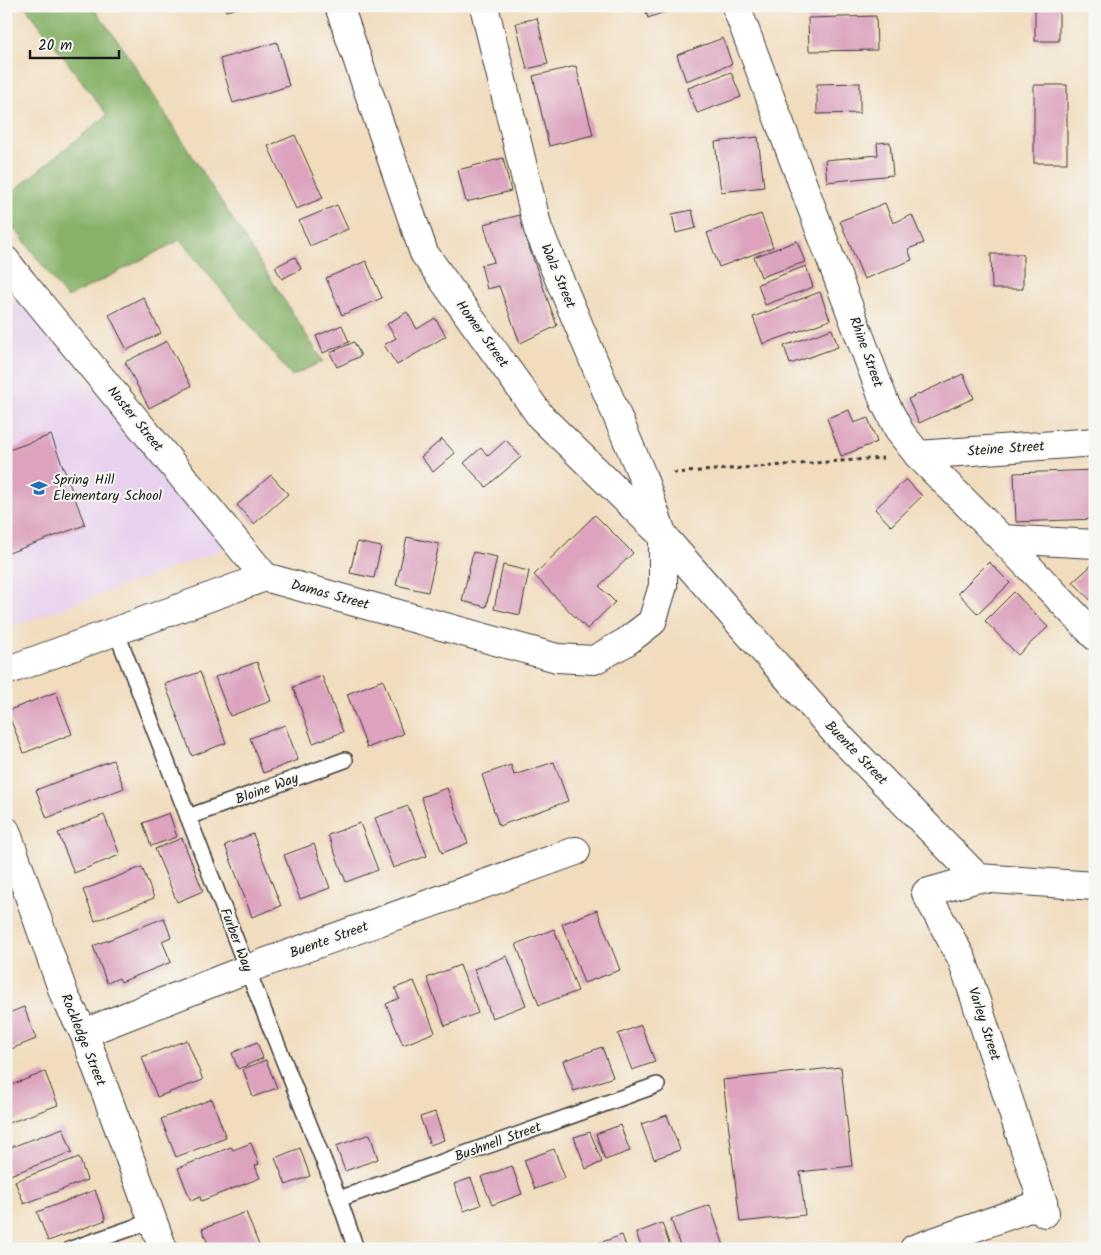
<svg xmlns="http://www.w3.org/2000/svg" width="1101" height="1255" viewBox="0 0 1101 1255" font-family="Kalam,sans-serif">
<rect width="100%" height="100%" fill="#f6f6f2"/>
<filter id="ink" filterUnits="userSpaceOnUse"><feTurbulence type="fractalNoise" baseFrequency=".02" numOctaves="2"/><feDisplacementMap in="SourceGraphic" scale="10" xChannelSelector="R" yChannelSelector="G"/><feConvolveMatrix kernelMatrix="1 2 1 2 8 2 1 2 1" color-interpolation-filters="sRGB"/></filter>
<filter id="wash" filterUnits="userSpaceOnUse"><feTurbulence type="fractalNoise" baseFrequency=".0096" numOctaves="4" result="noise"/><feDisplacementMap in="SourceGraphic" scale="20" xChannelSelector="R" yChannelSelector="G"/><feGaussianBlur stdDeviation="1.12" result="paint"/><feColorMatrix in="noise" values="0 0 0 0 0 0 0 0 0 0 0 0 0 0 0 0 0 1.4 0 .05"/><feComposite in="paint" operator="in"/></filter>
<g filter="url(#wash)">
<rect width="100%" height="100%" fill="#f1dcbd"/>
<!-- built -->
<path fill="#e9d2ee" d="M20 299 225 549 6 629V304Z"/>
<!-- forest -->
<path fill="#88b26a" stroke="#526743" d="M25 6H92L124 49 323 361 292 376 180 240 67 298 6 217V197L107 115Z"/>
<g id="blocks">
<!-- building -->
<g fill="#dca2be">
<path d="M224 6H242V7L226 11Z"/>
<path d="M644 6H681L648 18Z"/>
<rect x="1035" y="6" width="24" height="35"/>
<path d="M876 16 877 50 809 51 808 18Z"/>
<path d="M537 18 548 64 527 69 516 23Z"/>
<path d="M723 38 732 64 686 81 677 55Z"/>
<path d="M277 42 289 86 233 103 220 59Z"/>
<path d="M576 66 593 135 549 146 533 76Z"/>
<path d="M731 72 741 97 697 113 688 88Z"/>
<path d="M860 83V113L817 114V84Z"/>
<rect x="1034" y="85" width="33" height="78"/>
<path d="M295 135 323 198 296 209 268 146Z"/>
<path d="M758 137 764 187 721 192 715 142Z"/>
<path d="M890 142 893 175 827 182 825 160 878 155 877 143Z"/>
<path d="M503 158 511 191 466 202 458 170Z"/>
<path d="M6 169 12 181 6 184Z"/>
<path d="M885 203 893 223 912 215 924 243 908 249 912 260 864 279 840 221Z"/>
<path d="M337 205 348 229 310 246 299 221Z"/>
<path d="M692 210 696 228 676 233 672 214Z"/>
<path d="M761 214 773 247 719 267 707 233Z"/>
<path d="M520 215 529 247 557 326 520 343 499 286 487 289 481 265 494 262 484 224Z"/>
<path d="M797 241 805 262 761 277 754 257Z"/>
<path d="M991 254H1023V289H992Z"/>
<path d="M295 257 301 269 282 279 275 267Z"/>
<path d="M366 261 382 298 342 315 326 278Z"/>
<path d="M806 266 813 287 765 305 758 284Z"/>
<path d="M820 292 830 320 763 344 753 317Z"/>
<path d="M143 297 161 333 127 350 109 315Z"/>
<path d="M407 312 417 329 435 318 446 336 397 365 384 345 396 338 387 324Z"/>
<path d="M342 325 349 342 323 353 316 336Z"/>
<path d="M832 329 838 347 790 364 784 346Z"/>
<path d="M167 341 191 386 149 408 125 362Z"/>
<path d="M354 342 361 356 337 367 330 353Z"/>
<path d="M963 374 974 398 919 423 908 399Z"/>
<path d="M849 410 854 423 868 418 877 442 841 456 827 418Z"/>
<path d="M51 435 85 525 6 554V451Z"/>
<path d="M442 439 455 453 433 472 421 457Z"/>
<path d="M506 440 521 457 486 487 464 463 481 448 488 456Z"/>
<path d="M1095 470V519L1016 522 1014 473Z"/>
<path d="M271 475 288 494 254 524 237 505Z"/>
<path d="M906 479 922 496 891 526 875 509Z"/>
<path d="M595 515 633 553 599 586 615 602 587 629 534 575Z"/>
<path d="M407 537 439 544 428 592 396 585Z"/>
<path d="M357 542 381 547 374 578 350 573Z"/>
<path d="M473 552 497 557 486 607 462 601Z"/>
<path d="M989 562 1010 583 978 614 958 593Z"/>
<path d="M1094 563 1095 564V605L1073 582Z"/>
<path d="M503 565 529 571 520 615 494 609Z"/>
<path d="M1014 592 1048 627 1018 655 985 621Z"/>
<path d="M257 662 271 701 230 716 215 677Z"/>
<path d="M200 672 226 743 192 756 165 684Z"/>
<path d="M322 676 343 732 313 743 293 687Z"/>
<path d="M383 680 403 734 367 748 347 694Z"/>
<path d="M56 692 72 734 24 753 7 711Z"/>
<path d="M285 725 298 760 263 773 250 738Z"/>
<path d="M113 760 124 788 47 818 36 790Z"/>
<path d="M554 762 568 801 499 826 482 775 511 765 514 775Z"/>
<path d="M447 788 468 843 442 853 421 797Z"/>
<path d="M408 806 427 856 393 868 375 818Z"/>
<path d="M169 813 177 837 151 846 143 823Z"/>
<path d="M104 815 120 855 74 873 58 833Z"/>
<path d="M360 823 378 870 346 882 328 835Z"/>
<path d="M253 834 281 906 252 917 225 845Z"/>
<path d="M182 838 203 891 177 902 155 849Z"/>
<path d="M314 844 330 888 300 899 284 855Z"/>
<path d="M142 867 154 898 95 921 83 890Z"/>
<path d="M597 910 620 970 584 983 562 924Z"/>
<path d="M164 918 171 937 162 941 171 962 121 982 119 978 107 983 93 946Z"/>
<path d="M554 929 578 991 539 1005 516 944Z"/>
<path d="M507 956 526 1005 492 1018 474 969Z"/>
<path d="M460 965 478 1013 445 1026 427 978Z"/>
<path d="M414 981 435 1032 403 1045 386 1004 399 998 395 988Z"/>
<path d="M24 1007 36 1039 6 1051V1014Z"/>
<path d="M641 1025 655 1062 632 1070 618 1034Z"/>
<path d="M187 1040 203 1080 157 1097 142 1057Z"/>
<path d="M257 1042 263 1058 238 1069 232 1053Z"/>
<path d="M602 1047 613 1077 574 1091 563 1061Z"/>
<path d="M266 1060 277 1088 253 1097 243 1069Z"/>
<path d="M841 1067 852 1166 800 1172 805 1215 740 1222 723 1080Z"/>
<path d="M45 1072 58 1105 6 1124V1087Z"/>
<path d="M212 1099 226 1138 176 1157 161 1119Z"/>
<path d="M435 1112 444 1140 430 1145 420 1117Z"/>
<path d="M667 1115 680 1150 654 1159 641 1124Z"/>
<path d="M620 1125 630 1151 605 1160 596 1134Z"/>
<path d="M63 1128 72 1152 10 1175 6 1165V1149Z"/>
<path d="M590 1132 602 1162 586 1169 574 1137Z"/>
<path d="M370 1134 378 1159 345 1171 336 1146Z"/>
<path d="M251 1143 259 1164 255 1166 260 1178 201 1201 200 1197 191 1201 178 1168 231 1147 233 1150Z"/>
<path d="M300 1148 310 1176 286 1185 275 1158Z"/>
<path d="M554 1149 565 1178 535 1189 524 1160Z"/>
<path d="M79 1157 87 1180 24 1204 15 1181Z"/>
<path d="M512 1166 522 1194 492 1205 481 1177Z"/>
<path d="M471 1178 481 1205 464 1211 454 1184Z"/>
<path d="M95 1190 106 1220 48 1241 37 1212Z"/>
<path d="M710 1205 725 1249H681L671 1219Z"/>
<path d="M246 1212 260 1248 210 1249 202 1229Z"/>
<path d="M662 1223 671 1249H642L636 1233Z"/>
<path d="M622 1235 627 1249H598L596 1244Z"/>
<path d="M585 1245 586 1249H574Z"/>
</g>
</g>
</g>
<g filter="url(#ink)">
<use href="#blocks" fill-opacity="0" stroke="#3c3934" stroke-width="1"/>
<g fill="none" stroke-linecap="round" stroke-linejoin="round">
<!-- service casing -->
<g stroke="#3c3934" stroke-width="18">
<g id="service">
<path d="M116 631 247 969 339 1199 356 1249"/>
<path d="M188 817 345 760"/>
<path d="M339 1199 657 1085"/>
<path d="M71 1249 152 1221"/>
</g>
</g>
<!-- minor casing -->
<g stroke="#3c3934" stroke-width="30">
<g id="minor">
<path d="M484 6 538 229 642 475 663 536 836 733 978 878"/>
<path d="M736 6 884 401 900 432 918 455 1002 539 1095 636"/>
<path d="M6 261 23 283 265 577"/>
<path d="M918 455 1095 442"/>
<path d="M1002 539 1095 544"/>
<path d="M6 671 265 577 557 658 594 660 626 642 652 622 663 586V536L541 417 424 253 339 6"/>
<path d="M6 831 65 997 84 1033 163 1249"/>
<path d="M84 1033 247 969 576 851"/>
<path d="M1045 1213 1043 1203 962 959 926 893 978 878 1095 886"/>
<path d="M914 1249 1043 1203"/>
</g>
</g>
<!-- path -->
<path stroke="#3c3934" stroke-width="3" stroke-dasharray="4 4" stroke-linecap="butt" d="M673 473 883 458"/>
<!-- service -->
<use href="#service" stroke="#fff" stroke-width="15"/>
<!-- minor -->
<use href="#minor" stroke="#fff" stroke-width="28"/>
</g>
</g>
<!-- icons -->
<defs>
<g id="school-bare" transform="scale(1.35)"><path d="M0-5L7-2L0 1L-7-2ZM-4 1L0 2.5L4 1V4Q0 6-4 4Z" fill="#1f6fb2" stroke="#f6f6f2" stroke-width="2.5" paint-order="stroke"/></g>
</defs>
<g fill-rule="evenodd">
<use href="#school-bare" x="39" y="488"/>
</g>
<g text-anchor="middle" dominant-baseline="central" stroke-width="4" stroke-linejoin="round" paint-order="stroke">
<!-- street labels -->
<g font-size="14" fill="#1c1c1c" stroke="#f6f6f2">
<text transform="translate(558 276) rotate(67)">Walz Street</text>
<text transform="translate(482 334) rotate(54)">Homer Street</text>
<text transform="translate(866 352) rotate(70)">Rhine Street</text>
<text transform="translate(135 419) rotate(51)">Noster Street</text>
<text transform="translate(1006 449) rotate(-4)">Steine Street</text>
<text transform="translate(330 595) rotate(15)">Damas Street</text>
<text transform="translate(856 753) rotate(46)">Buente Street</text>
<text transform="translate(267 789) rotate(-20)">Bloine Way</text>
<text transform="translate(236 940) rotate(69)">Furber Way</text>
<text transform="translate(329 940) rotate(-20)">Buente Street</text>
<text transform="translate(984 1024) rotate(72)">Varley Street</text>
<text transform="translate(83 1040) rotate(68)">Rockledge Street</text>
<text transform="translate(498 1142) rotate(-20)">Bushnell Street</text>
</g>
<!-- poi labels -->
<g font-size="14" fill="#1c1c1c" stroke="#f6f6f2" text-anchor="start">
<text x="53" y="480">Spring Hill<tspan x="53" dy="16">Elementary School</tspan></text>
</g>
</g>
<!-- margin -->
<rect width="1101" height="1255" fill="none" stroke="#f6f6f2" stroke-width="25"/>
<!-- scale -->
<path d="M30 50v8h89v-8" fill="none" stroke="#1c1c1c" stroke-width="2.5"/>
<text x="38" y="50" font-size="15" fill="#1c1c1c" stroke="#f6f6f2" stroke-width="4" paint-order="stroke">20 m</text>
</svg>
